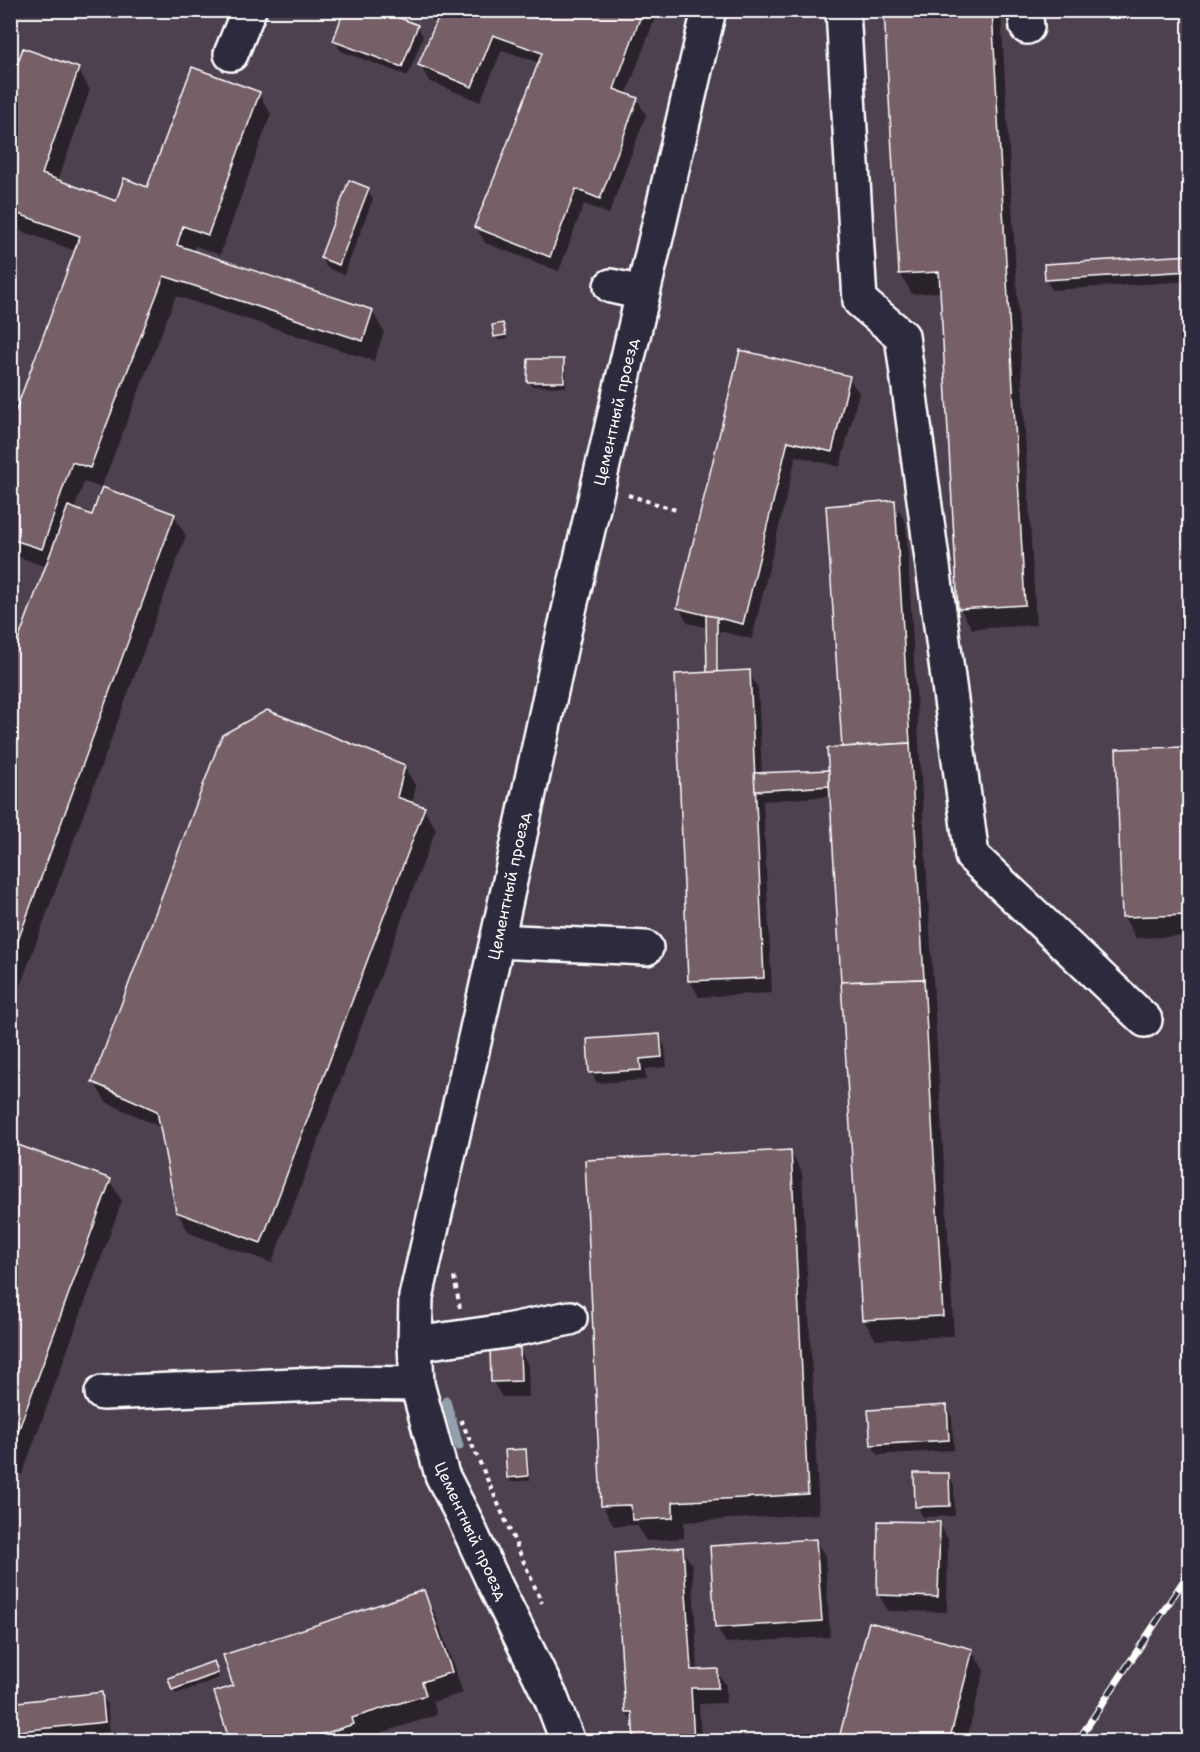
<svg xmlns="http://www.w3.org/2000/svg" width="1200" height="1752" viewBox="0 0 1200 1752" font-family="'Shantell Sans',sans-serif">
<rect width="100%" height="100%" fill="#3d3446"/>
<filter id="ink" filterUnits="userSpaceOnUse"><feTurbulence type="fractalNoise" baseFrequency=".0167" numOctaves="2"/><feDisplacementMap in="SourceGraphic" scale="12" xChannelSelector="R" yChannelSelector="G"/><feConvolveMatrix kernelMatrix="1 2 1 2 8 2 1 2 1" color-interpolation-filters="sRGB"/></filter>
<g filter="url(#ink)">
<!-- built -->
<rect fill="#4e4150" x="11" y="11" width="1178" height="1730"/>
<!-- shadow -->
<g fill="#0007">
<path d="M425 10H658L626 95 637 99 646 115 609 214 584 204 559 271 485 243 476 227 540 63 502 50 480 102 429 81 420 65 437 23 431 20Z"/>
<path d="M885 10H1001L1036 625 972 629 960 608 942 292 912 294 900 273Z"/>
<path d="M417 26 423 36 408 76 341 51 335 41Z"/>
<path d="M78 69 90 90 58 181 117 203 148 189 259 94 271 114 220 255 195 246 193 252 372 311 384 332 374 361 176 296 101 488 84 482 74 510 93 517 174 515 186 536 10 1014V666L47 567 10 554V460L14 450 10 444V430L76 251 10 227V90Z"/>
<path d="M367 189 373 199 344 275 327 268 321 258Z"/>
<path d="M1190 256V281L1052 290 1046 280Z"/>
<path d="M503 324 505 329 507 339 499 341 496 336Z"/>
<path d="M741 352 849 378 859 393 840 467 796 456 752 639 719 631 718 673 749 672 758 688 762 774 830 771 843 748 827 507 894 502 906 523 954 1336 876 1340 864 1320 832 796 763 801 772 993 699 997 690 981 676 675 708 674V628L688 623 679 608Z"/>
<path d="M563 361 566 366V387L532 386 529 381Z"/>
<path d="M1182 748 1190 760V936L1136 938 1124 917 1118 750Z"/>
<path d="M404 766 416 787 412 804 424 809 436 829 272 1263 189 1233 177 1211 162 1128 106 1102 94 1082Z"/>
<path d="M659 1036 665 1046 667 1067 645 1069 646 1080 597 1083 591 1072Z"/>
<path d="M10 1144 110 1181 122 1201 22 1475 10 1470Z"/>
<path d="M790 1152 802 1172 819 1514 684 1522V1538L646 1541 637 1525 614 1526 602 1505Z"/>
<path d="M519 1349 528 1365 529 1397H502L493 1382Z"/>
<path d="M946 1406 952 1417 954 1450 878 1455 872 1445Z"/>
<path d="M525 1450 528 1455 530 1480 511 1482 508 1477Z"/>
<path d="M948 1474 954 1485 955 1516 923 1517 917 1506Z"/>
<path d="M939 1523 948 1539 947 1612 888 1611 879 1595Z"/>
<path d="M816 1541 825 1556 830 1637 726 1643 717 1628Z"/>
<path d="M682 1549 692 1565 698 1671 717 1670 726 1686V1703L699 1704 701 1742H636L635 1726 626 1712Z"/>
<path d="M423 1592 435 1613 463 1693 433 1702 437 1715 362 1739 363 1742H232L216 1693 234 1687Z"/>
<path d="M972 1650 984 1671 966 1742H839Z"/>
<path d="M216 1668 219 1678 176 1694 173 1689Z"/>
<path d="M101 1694 107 1704 110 1732 24 1742H10V1704Z"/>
</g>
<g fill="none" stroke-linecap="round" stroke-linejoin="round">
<!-- stream -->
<path stroke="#92a1ab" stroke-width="9" d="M446 1401 459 1446"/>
</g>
<!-- building -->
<g fill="#775e68" stroke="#fff" stroke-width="1.5">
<path d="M344 10H379L418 25 402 67 333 41Z"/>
<path d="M434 10H643L614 89 638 98 600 199 576 189 550 257 474 227 495 176 542 53 493 35 472 87 418 65 440 13Z"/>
<path d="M884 10H992L1025 605 958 609 939 272 899 274Z"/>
<path d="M23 48 79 68 42 174 116 201 124 178 147 187 192 67 260 92 208 235 183 226 177 245 373 310 363 341 164 276 90 468 72 462 42 549 10 539V455L15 443 10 441V426L80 236 10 211V85Z"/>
<path d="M349 180 369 188 339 265 320 258Z"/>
<path d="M1190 255V271L1045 280 1044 264Z"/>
<path d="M503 323 506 335 494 337 492 325Z"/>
<path d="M740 350 850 376 832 452 788 441 743 624 677 608Z"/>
<path d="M528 359H564V382H527Z"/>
<path d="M102 487 175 514 10 962V662L68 506 92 515Z"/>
<path d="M895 500 910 743 842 747 826 506Z"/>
<path d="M706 615 717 617V672L707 673Z"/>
<path d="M750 670 764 978 688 981 675 674Z"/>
<path d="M267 710 405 765 397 797 425 807 261 1243 176 1212 157 1111 92 1082 222 735Z"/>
<path d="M910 743 924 979 841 982 827 748Z"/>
<path d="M1183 747 1190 915 1122 917 1116 749Z"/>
<path d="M829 770V786L755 791 754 773Z"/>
<path d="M924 979 943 1316 862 1320 841 982Z"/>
<path d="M660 1034 662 1057 640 1059 641 1070 589 1073 587 1039Z"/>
<path d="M10 1142 111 1179 10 1453Z"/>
<path d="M791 1150 808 1494 673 1502V1518L632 1520 631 1505 601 1506 585 1160Z"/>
<path d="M490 1348H520L521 1381 491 1382Z"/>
<path d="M947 1405 949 1440 871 1445 868 1410Z"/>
<path d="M526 1449 528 1476 507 1478 505 1450Z"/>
<path d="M914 1473H949L950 1506 915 1507Z"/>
<path d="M878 1521 940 1522 938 1597 877 1595Z"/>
<path d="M816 1539 822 1621 715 1628 710 1546Z"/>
<path d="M683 1547 691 1670 718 1669V1688H691L694 1742H634L632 1712H625L615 1553Z"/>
<path d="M424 1590 452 1672 422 1682 426 1695 352 1718 354 1724 305 1740 303 1734 278 1742H249L247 1734 229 1739 214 1692 233 1686 223 1655Z"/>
<path d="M869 1622 973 1649 949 1742H838Z"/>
<path d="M214 1661 218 1673 172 1690 168 1678Z"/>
<path d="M102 1692 105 1722 10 1732V1703Z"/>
</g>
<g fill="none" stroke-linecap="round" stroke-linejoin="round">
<!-- minor casing -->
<g stroke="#fff" stroke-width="38">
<g id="minor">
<path d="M843 10 860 301 902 336 972 856 1145 1020"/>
<path d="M1025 10 1027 27"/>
<path d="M231 54 249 10"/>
<path d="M611 286 642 293"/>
<path d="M497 941 646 948"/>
<path d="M415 1344 506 1331 570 1318"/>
<path d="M102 1393 343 1383 417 1384"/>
<path d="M568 1742 551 1698 493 1581 463 1516 442 1475 417 1384 415 1344 416 1297 497 941 561 645 709 10"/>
</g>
</g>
<!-- path -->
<g stroke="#fff" stroke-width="4" stroke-dasharray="4.5 4.5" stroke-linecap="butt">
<path d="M628 495 676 510"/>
<path d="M454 1277 460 1308"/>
<path d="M461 1420 542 1603"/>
<path d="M599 1733 603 1742"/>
</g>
<!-- minor -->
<use href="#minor" stroke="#2f2a3d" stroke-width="33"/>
<!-- rail casing -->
<g stroke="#fff" stroke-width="7">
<path id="rail" d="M1077 1742 1188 1574"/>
</g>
<!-- rail -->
<use href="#rail" stroke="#2f2a3d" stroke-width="4.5" stroke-dasharray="14" stroke-linecap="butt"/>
</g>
</g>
<g text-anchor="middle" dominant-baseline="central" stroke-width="4.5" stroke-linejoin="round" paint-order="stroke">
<!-- street labels -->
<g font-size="16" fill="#fff" stroke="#2f2a3d">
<text transform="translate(616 412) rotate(-77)">Цементный проезд</text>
<text transform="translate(509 886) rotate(-78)">Цементный проезд</text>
<text transform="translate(471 1531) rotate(65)">Цементный проезд</text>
</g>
</g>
<!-- margin -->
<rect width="1200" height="1752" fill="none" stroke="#2f2a3d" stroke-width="36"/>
<rect x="18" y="18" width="1164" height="1716" fill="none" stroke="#fff" stroke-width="2" filter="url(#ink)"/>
</svg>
